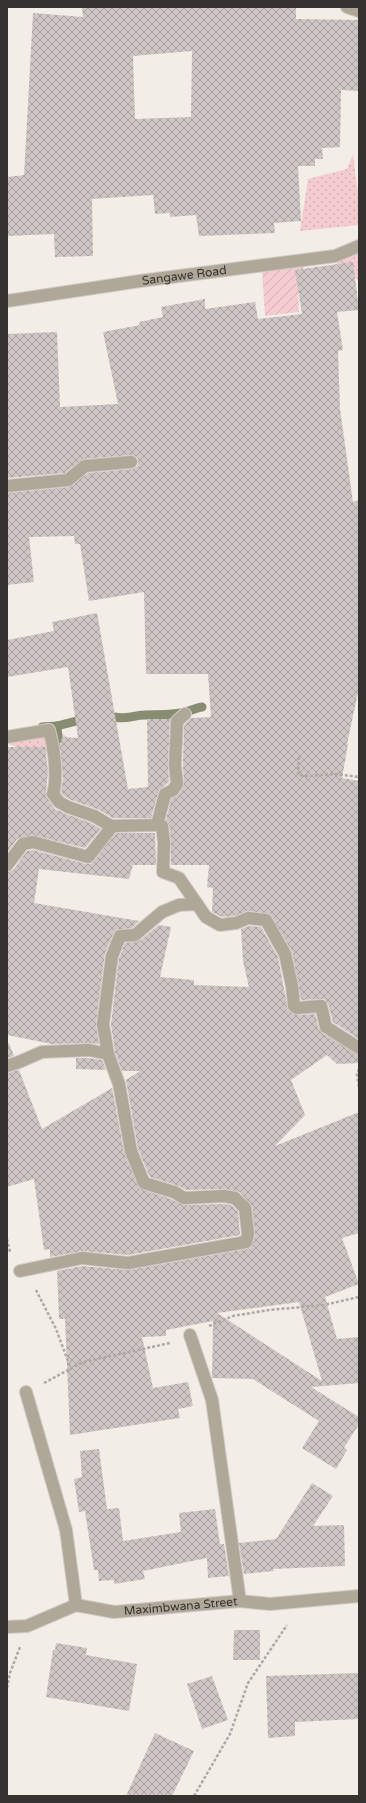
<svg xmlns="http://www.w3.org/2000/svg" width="366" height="1803" viewBox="0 0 366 1803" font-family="'Varela Round',sans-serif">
<defs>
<pattern id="grass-dots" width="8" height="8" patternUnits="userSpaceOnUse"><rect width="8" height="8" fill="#f4cbcf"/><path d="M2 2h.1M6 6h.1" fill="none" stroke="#d2afb2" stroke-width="1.8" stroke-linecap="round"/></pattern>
<pattern id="garden-furrows" width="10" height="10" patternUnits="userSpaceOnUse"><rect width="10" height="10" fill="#f4cbcf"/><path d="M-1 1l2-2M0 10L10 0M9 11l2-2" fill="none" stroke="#d2afb2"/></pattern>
<pattern id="building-cross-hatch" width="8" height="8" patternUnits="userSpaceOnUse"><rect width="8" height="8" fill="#cec6c4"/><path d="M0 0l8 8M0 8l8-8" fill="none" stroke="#a8a1a0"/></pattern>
</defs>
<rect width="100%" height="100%" fill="#f3ede8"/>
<!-- grass -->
<g fill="url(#grass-dots)">
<path d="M353 154 359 203V225L300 231 308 179 347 169Z"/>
<path d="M343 247 359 249V281L337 264Z"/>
<path d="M56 729 67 737 59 749 42 756 8 744Z"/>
</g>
<!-- garden -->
<path fill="url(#garden-furrows)" d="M303 260 306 289 298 293 299 312 265 316 262 271Z"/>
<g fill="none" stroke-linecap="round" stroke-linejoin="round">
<!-- stream -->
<g stroke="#888c70" stroke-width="9">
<path d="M104 719 110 720 114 717C127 720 133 715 145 715 157 715 169 715 181 713 189 712 195 708 202 707"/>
<path d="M42 727 57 726 88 718"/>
<path d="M56 747 53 743 58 739 57 726"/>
</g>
</g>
<!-- building -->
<g fill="url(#building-cross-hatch)" fill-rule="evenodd">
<path d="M82 7H296V19L359 20V91L341 90 340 147 322 148 323 159H315V166H298L301 221 274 223 275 233 199 236 196 215 170 217V213L155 214 153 195 92 199 93 256 55 257 54 234 7 236V177L24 175 33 13 83 17ZM192 51 191 117 135 119 133 56Z"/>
<path d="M353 262 359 310 337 312 343 350 338 351 340 409 353 502 359 500V688L347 744H348L342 778 359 781V1039L333 1022 328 1004 324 999 301 1000 292 952 270 914 248 911 234 916 222 917 212 912 213 888 207 887 209 865H171V841L169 825 166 820 171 799 179 794 184 784 183 765 184 725 191 718 211 717 208 674H146L144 592 89 601 80 544H75L74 536 29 537 34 582 7 585V493L69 487 88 473 132 469 138 466V462L137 457 131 455 84 459 65 473 7 478V334L57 332 60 407 118 404 103 332 140 325 139 322 163 317 161 307 205 299V309L255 302 258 319 302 314 295 270Z"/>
<path d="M97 613 128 789 148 787 147 719H170L168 765 169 782 159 790 151 818H113L97 809 71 800 64 796 61 792 63 779 60 747 62 737 78 738 68 667 7 677V640L54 631 52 622Z"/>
<path d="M7 747H45L48 771 46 793 47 798 55 809 66 814 91 823 101 829 85 848 32 835 17 839 7 853Z"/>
<path d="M116 833H155L156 865H133L129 879 39 869 34 903 139 921 132 928 115 930 105 953 96 1023 99 1044 89 1043 52 1044 7 1035V872L13 870 27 851 33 850 86 864H91Z"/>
<path d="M159 925 171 927 160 977 194 980V985L249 987 243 961 241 929 249 926 261 927 278 957 288 1010 297 1015 315 1014 319 1029 322 1033 359 1055V1063L337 1064 327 1055 291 1080 305 1115 275 1146 359 1112V1233L342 1238 359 1284 325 1297 337 1339 359 1337V1383L311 1387 359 1417V1424L344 1448 347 1450 336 1469 302 1448 319 1421 253 1379 212 1378 213 1321 166 1330V1336L142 1337 153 1388 188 1382 193 1406 178 1409 180 1418 70 1435 65 1319H59L57 1271 82 1266 129 1270 247 1249 251 1247 255 1236 252 1207 240 1192 224 1189 186 1190 176 1185 150 1177 138 1149 126 1080 140 1071H122L115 1052 111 1024 119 958 125 943 139 941ZM299 1302 322 1381 217 1313Z"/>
<path d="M7 1043H9L14 1056 7 1058Z"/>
<path d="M76 1058H88L102 1060 106 1070 76 1069Z"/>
<path d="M19 1070 42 1129 112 1088 124 1152 139 1188 171 1199 184 1205 224 1204 231 1205 238 1211 240 1235 128 1255 83 1251 50 1257V1249L44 1250 34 1179 7 1187V1073Z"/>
<path d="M99 1449 107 1509 119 1508 123 1541 181 1532 179 1513 215 1509 220 1544H224L229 1576 208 1578 207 1558 143 1571 145 1579 114 1584V1580L99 1581 98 1570H94L85 1511 79 1512 74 1479 82 1477 80 1451Z"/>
<path d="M312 1483 333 1496 313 1526 344 1525 345 1566 273 1569 274 1571 244 1574 239 1543 276 1539Z"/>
<path d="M234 1630H260V1660H233Z"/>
<path d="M56 1643 87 1648 86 1655 137 1664 129 1711 46 1697 53 1650H55Z"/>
<path d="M359 1673V1719L295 1722V1736L268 1738 266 1676Z"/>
<path d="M212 1676 228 1720 202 1729 187 1684Z"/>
<path d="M155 1733 194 1751 172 1796H126Z"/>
</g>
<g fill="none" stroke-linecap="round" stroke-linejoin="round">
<!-- minor casing -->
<g stroke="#d1cbc7" stroke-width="14">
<g id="minor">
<path d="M347 7 359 11"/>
<path id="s1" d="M7 301 140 281 335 256 359 246"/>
<path d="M7 486 68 480 85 466 131 462"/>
<path d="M7 737 49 730C54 747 58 777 53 794L59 802 68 807 94 816 111 826 157 825 165 794 173 790 177 784 175 765 177 721 185 714"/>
<path d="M157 825 162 826 164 842 163 872 179 878 206 917 220 925 236 923 248 918 266 920 285 954 292 986 294 1006 297 1008 321 1006 326 1027 359 1048"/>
<path d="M7 865 23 844 33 842 88 857 111 828V826"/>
<path d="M108 1054 103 1024 112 956 120 936 135 935 162 912 179 905 197 904"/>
<path d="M7 1066 19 1062 42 1052 89 1050 108 1054 119 1084 131 1151 144 1183 174 1192 184 1198 224 1196 235 1198 245 1208 248 1234 246 1242 128 1263 82 1258 20 1271"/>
<path d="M190 1335 212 1400 240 1601"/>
<path d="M26 1392 66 1530 76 1605"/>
<path id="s2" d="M7 1627 27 1626 76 1605 114 1612 240 1601 270 1604 359 1596"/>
</g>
</g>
<!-- path -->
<g stroke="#aea9a5" stroke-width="2.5" stroke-dasharray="3 2" stroke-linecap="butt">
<path d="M299 757 298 775 308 776 336 774 359 777"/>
<path d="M359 1069 357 1074 359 1088"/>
<path d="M7 1239 10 1252"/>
<path d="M36 1290 56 1329 71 1369"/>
<path d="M209 1326 233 1316 269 1310 324 1305 359 1297"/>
<path d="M44 1383 83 1362 170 1343"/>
<path d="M7 1688 10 1673 20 1647"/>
<path d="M194 1796 230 1734 248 1683 287 1625"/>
</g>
<!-- minor -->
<use href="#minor" stroke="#afa898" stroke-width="12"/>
</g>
<g text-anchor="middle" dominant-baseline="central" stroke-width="4" stroke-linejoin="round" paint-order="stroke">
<!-- street labels -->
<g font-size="12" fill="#353230" stroke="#f3ede8">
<text stroke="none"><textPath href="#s1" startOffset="179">Sangawe Road</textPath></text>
<text stroke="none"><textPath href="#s2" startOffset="179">Maximbwana Street</textPath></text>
</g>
</g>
<!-- border -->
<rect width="366" height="1803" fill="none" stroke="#353230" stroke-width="16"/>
</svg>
